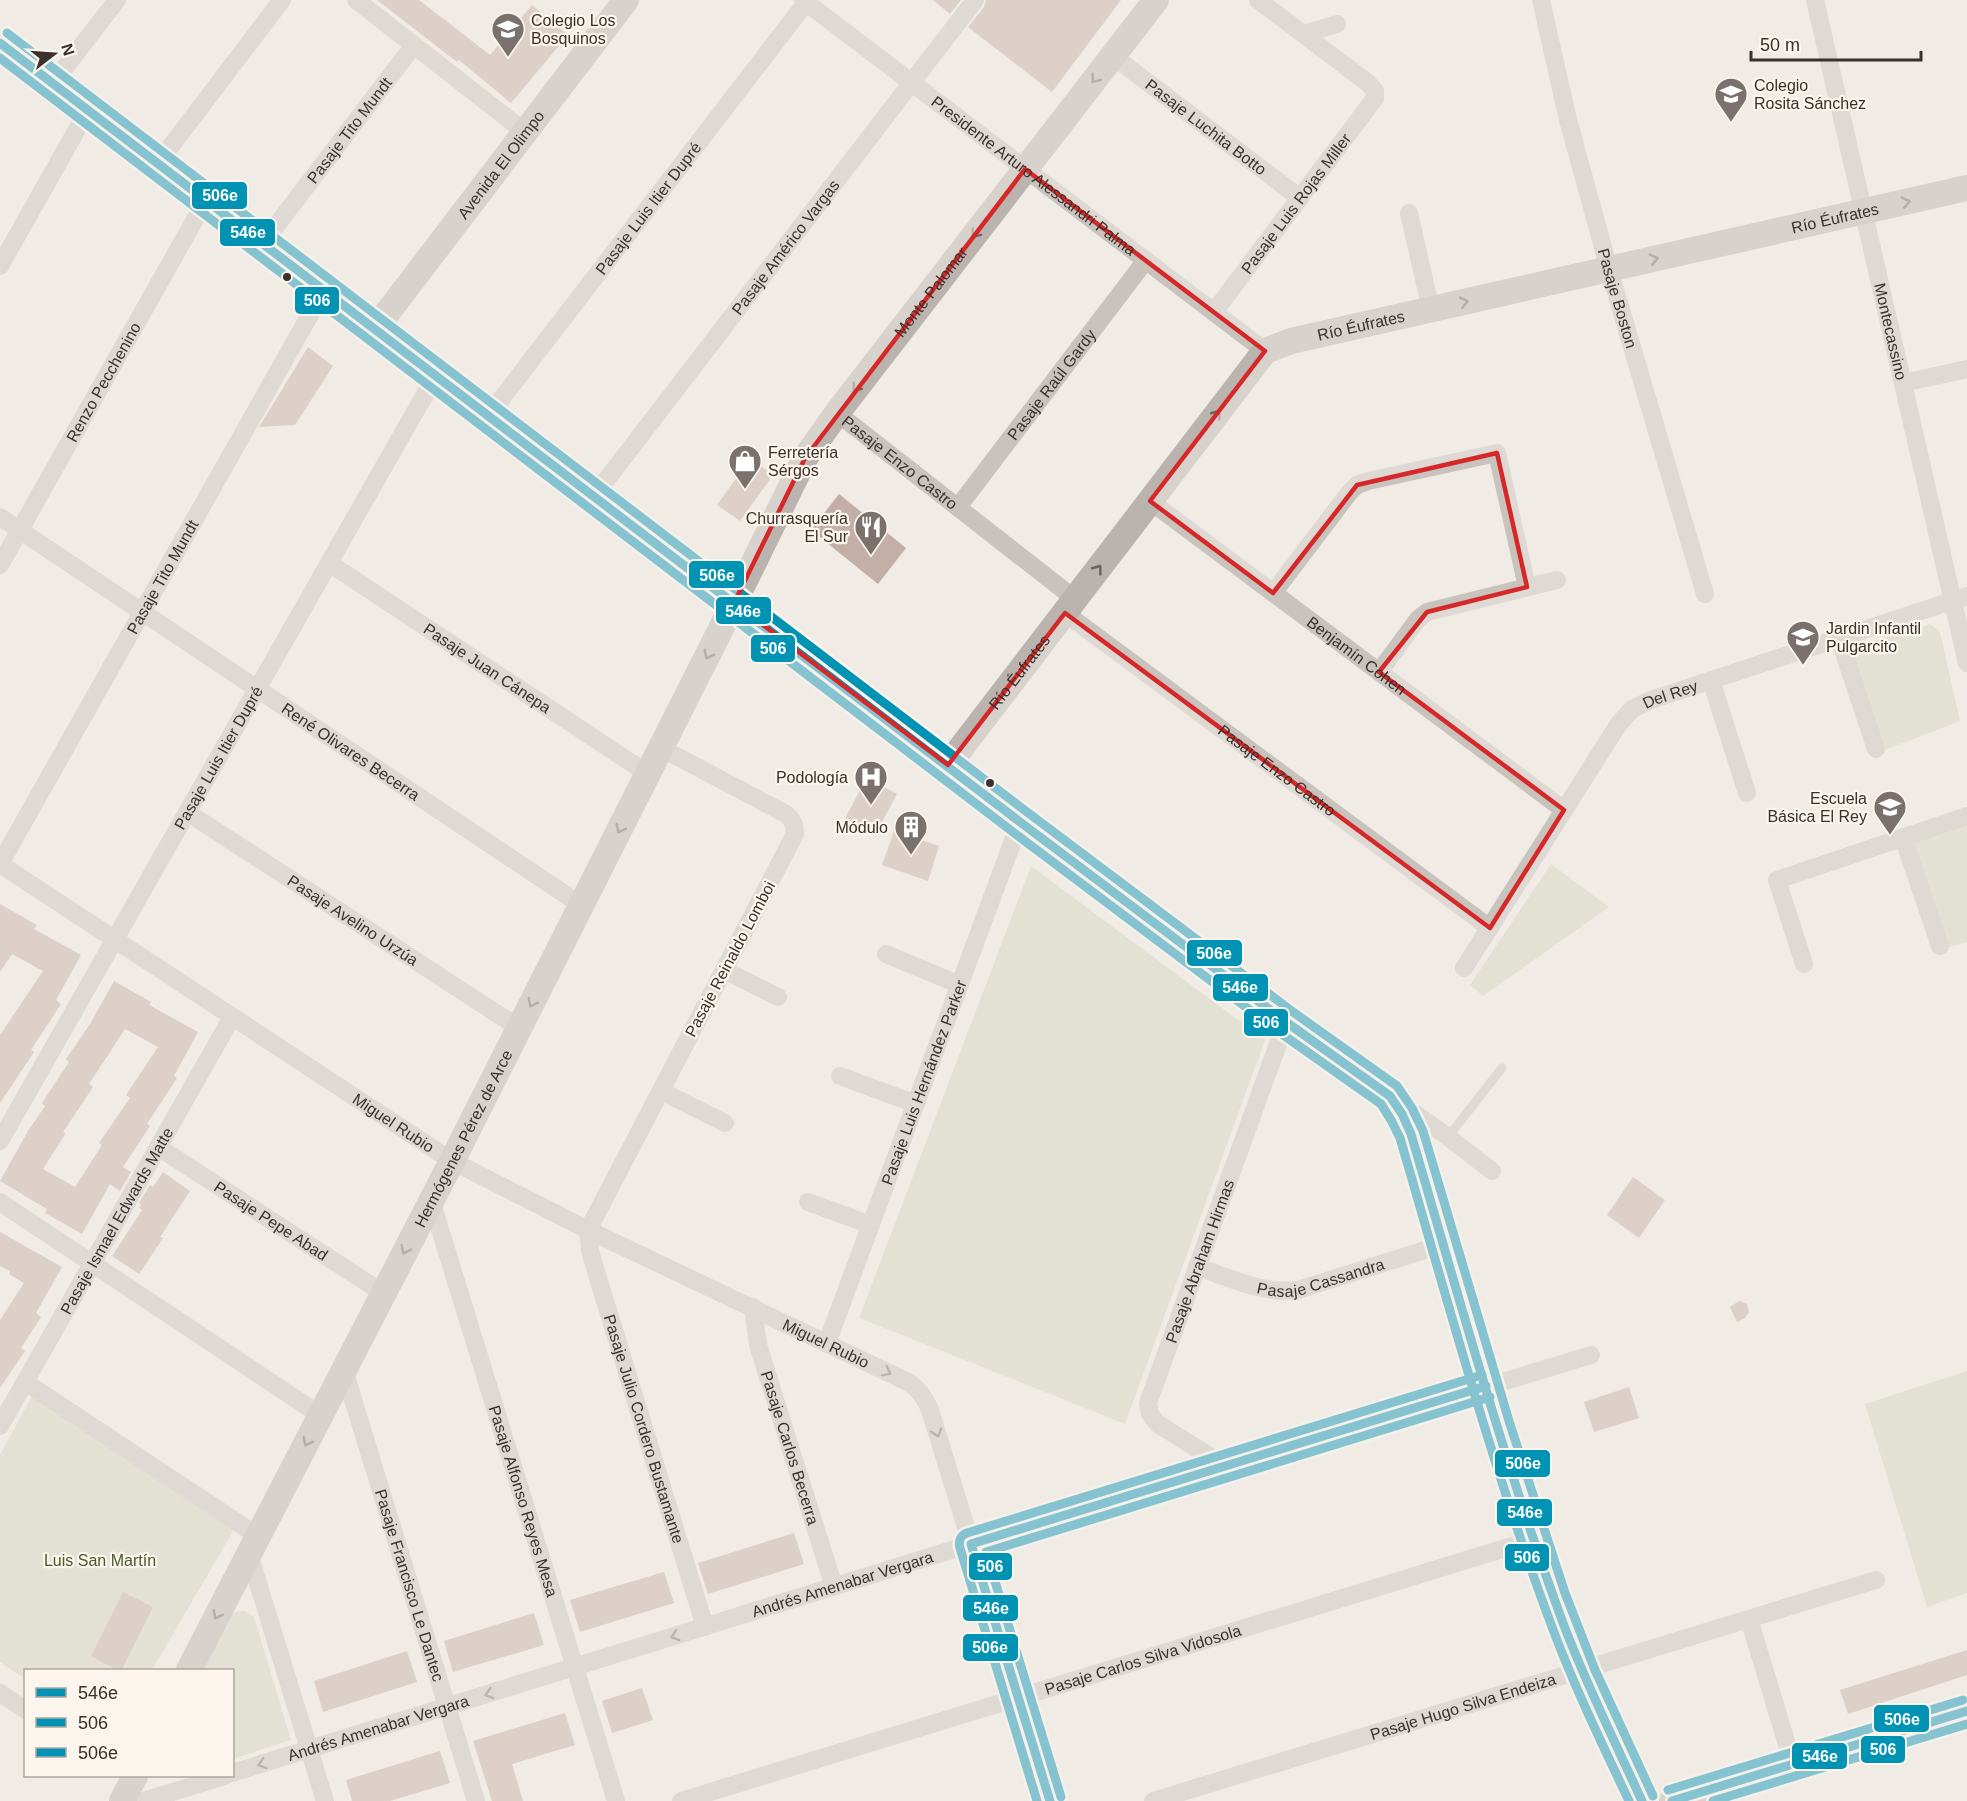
<svg xmlns="http://www.w3.org/2000/svg" width="1967" height="1801" viewBox="0 0 1967 1801" font-family="Arial,sans-serif">
<rect width="100%" height="100%" fill="#f0ebe5"/>
<!-- green -->
<g fill="#d1d6bf">
<path d="M1930 624 1940 632 1960 721 1882 751 1851 658 1852 648Z"/>
<path d="M1967 822V942L1946 948 1909 840Z"/>
<path d="M1551 864 1609 907 1483 996 1470 985Z"/>
<path d="M1031 866 1265 1040 1125 1424 859 1318Z"/>
<path d="M1967 1371V1593L1927 1607 1865 1404Z"/>
<path d="M32 1396 232 1526V1533L152 1670H26L25 1679 0 1662V1455Z"/>
<path d="M245 1611 254 1617 291 1740 233 1759 232 1670H195L223 1617 235 1612Z"/>
</g>
<!-- building -->
<g fill="#c3afa7" fill-rule="evenodd">
<path d="M377 0H419L490 55 532 5 568 35 511 103 459 60 457 62Z"/>
<path d="M933 0H961L950 14Z"/>
<path d="M986 0H1121L1052 92 968 27 984 7Z"/>
<path d="M308 347 333 366 295 425 259 427Z"/>
<path d="M750 459 773 475 740 521 717 505Z"/>
<path d="M839 494 906 548 878 584 811 530Z"/>
<path d="M867 778 897 794 875 835 845 818Z"/>
<path d="M894 831 939 846 928 881 882 865Z"/>
<path d="M0 904 37 925 34 929 81 955 56 1000 61 1004 31 1050 34 1052 0 1103V1035L43 971 12 954 0 972Z"/>
<path d="M114 981 151 1002 149 1005 198 1032 174 1076 177 1078 147 1124 150 1126 123 1167 131 1172 120 1191 110 1184 82 1234 45 1213 47 1209 0 1181 28 1131 45 1106 42 1103 69 1062 66 1059 90 1024ZM125 1029 158 1047 126 1095 130 1098 99 1143 102 1145 75 1187 43 1169 66 1133 63 1132 93 1087 89 1084Z"/>
<path d="M163 1172 190 1191 160 1237 163 1238 139 1274 112 1256 142 1210 139 1208 141 1205 139 1203 150 1185 153 1187Z"/>
<path d="M1633 1177 1665 1200 1639 1238 1607 1215Z"/>
<path d="M0 1232 62 1267 36 1313 41 1317 21 1348 25 1351 0 1388V1320L24 1283 9 1274 10 1271 0 1266Z"/>
<path d="M1739 1301 1747 1304 1749 1312 1745 1318 1737 1322 1730 1307Z"/>
<path d="M1629 1387 1639 1418 1594 1432 1584 1402Z"/>
<path d="M794 1533 804 1564 708 1594 698 1563Z"/>
<path d="M664 1572 674 1603 580 1632 570 1600Z"/>
<path d="M123 1592 153 1607 121 1671H119L91 1656Z"/>
<path d="M534 1613 544 1645 453 1672 444 1641Z"/>
<path d="M1967 1650V1675L1848 1714 1840 1690Z"/>
<path d="M407 1651 417 1682 323 1712 314 1681Z"/>
<path d="M642 1688 653 1720 612 1733 602 1701Z"/>
<path d="M565 1713 575 1745 512 1764 523 1801H492L473 1741Z"/>
<path d="M440 1751 450 1783 390 1801H352L346 1780Z"/>
</g>
<g fill="none" stroke-linecap="round" stroke-linejoin="round">
<!-- lane -->
<path stroke="#c9c3be" stroke-width="9" d="M1448 1137 1502 1068"/>
<!-- street -->
<g stroke="#c9c3be" stroke-width="18">
<path d="M356 0 525 132"/>
<path id="s1" d="M803 0 1265 351"/>
<path id="s2" d="M1541 0 1568 120 1609 269 1705 594"/>
<path id="s3" d="M1815 0 1967 663"/>
<path d="M1304 34 1337 24"/>
<path id="s4" d="M1113 56 1300 198"/>
<path d="M53 83 117 0"/>
<path d="M158 163 282 0"/>
<path d="M1409 213 1431 310"/>
<path id="s5" d="M263 243 414 45"/>
<path d="M0 266 88 110"/>
<path id="s6" d="M1214 312 1375 98V91L1368 83 1258 0"/>
<path d="M1903 383 1967 369"/>
<path id="s7" d="M837 413 1075 599"/>
<path id="s8" d="M489 415 808 0"/>
<path id="s9" d="M594 496 975 0"/>
<path id="s10" d="M1150 501 1564 810"/>
<path id="s11" d="M958 507 1146 260"/>
<path id="s12" d="M0 517 581 905"/>
<path id="s13" d="M329 563 648 774"/>
<path id="s14" d="M0 565 206 200"/>
<path d="M1273 593 1349 493 1357 485 1368 481 1497 453 1527 587"/>
<path id="s15" d="M1065 613 1490 928"/>
<path d="M1839 638 1876 749"/>
<path d="M1379 672 1418 619 1427 612 1557 580"/>
<path d="M1711 680 1747 793"/>
<path id="s16" d="M661 748 786 814C793 820 795 825 795 834L588 1230 590 1250 595 1268 705 1627"/>
<path id="s17" d="M187 812 519 1028"/>
<path d="M1903 837 1940 946"/>
<path id="s18" d="M0 864 452 1161 588 1230 910 1383C920 1391 925 1398 930 1410L1050 1801"/>
<path id="s19" d="M0 864 324 290"/>
<path d="M886 954 960 985"/>
<path d="M1804 964 1777 880 1967 816"/>
<path id="s20" d="M1464 968 1618 725 1632 709 1651 700 1967 596"/>
<path d="M724 970 778 997"/>
<path d="M840 1076 916 1104"/>
<path d="M661 1091 725 1123"/>
<path d="M1396 1100 1448 1137 1492 1171"/>
<path id="s21" d="M0 1141 436 375"/>
<path id="s22" d="M158 1147 383 1293"/>
<path id="s23" d="M431 1200 616 1801"/>
<path d="M0 1202 320 1415"/>
<path d="M808 1202 871 1225"/>
<path id="s24" d="M1197 1267C1229 1277 1264 1295 1298 1290L1444 1244"/>
<path id="s25" d="M753 1307 758 1345 834 1587"/>
<path id="s26" d="M827 1343 1020 822"/>
<path id="s27" d="M344 1370 476 1801"/>
<path d="M25 1382 258 1536"/>
<path id="s28" d="M0 1426 232 1017"/>
<path id="s29" d="M1225 1466 1158 1424 1150 1414 1148 1403 1286 1022"/>
<path d="M249 1554 325 1801"/>
<path d="M1749 1619 1793 1764"/>
<path d="M0 1693 26 1710"/>
<path id="s30" d="M232 1773 971 1544 1591 1355"/>
<path d="M143 1801 225 1776"/>
<path id="s31" d="M681 1801 1535 1539"/>
<path id="s32" d="M1153 1801 1876 1580"/>
</g>
<!-- secondary -->
<g stroke="#bab3ae" stroke-width="26">
<path d="M0 43 1020 822 1286 1022 1390 1096 1402 1114 1411 1134C1457 1289 1501 1445 1554 1597 1578 1667 1611 1734 1642 1801"/>
<path id="s33" d="M375 329 626 0"/>
<path id="s34" d="M948 765 1265 351 1291 341 1967 188"/>
<path id="s35" d="M189 1670 452 1161 734 603 805 458 837 413 1156 0"/>
<path d="M122 1801 135 1776"/>
<path d="M1672 1801 1967 1711"/>
</g>
<!-- bus-1 casing -->
<g stroke="#fbf5ee" stroke-width="14">
<g id="bus-1">
<path d="M0 43 1020 822 1286 1022 1390 1096 1402 1114 1411 1134C1459 1297 1504 1463 1563 1623 1586 1684 1615 1742 1642 1801"/>
<path d="M1050 1801 971 1544 1486 1386"/>
<path d="M1672 1801 1967 1711"/>
</g>
</g>
<!-- bus-2 casing -->
<g stroke="#fbf5ee" stroke-width="14">
<g id="bus-2">
<path d="M0 58 1013 832 1279 1032 1381 1104 1391 1120 1400 1138C1448 1302 1492 1467 1552 1627 1574 1686 1602 1744 1629 1801"/>
<path d="M1061 1797 986 1552 1490 1397"/>
<path d="M1713 1801 1967 1724"/>
</g>
</g>
<!-- bus-3 casing -->
<g stroke="#fbf5ee" stroke-width="14">
<g id="bus-3">
<path d="M7 33 1027 812 1293 1012 1397 1086 1412 1108 1423 1131 1509 1421 1565 1593 1595 1670 1653 1796"/>
<path d="M1668 1790 1963 1700"/>
<path d="M1037 1801 960 1548C958 1541 961 1535 967 1533L1482 1375"/>
</g>
</g>
<!-- bus-1 -->
<use href="#bus-1" stroke="#0093b3" stroke-width="9"/>
<!-- bus-2 -->
<use href="#bus-2" stroke="#0093b3" stroke-width="9"/>
<!-- bus-3 -->
<use href="#bus-3" stroke="#0093b3" stroke-width="9"/>
</g>
<!-- one-way arrows -->
<defs><path id="oneway-chevron" d="M-2-3.5L2.5 0L-2 3.5" fill="none" stroke-width="1.6" stroke-linecap="round" stroke-linejoin="round" transform="scale(1.5)"/></defs>
<g stroke="#6e645f">
<use href="#oneway-chevron" transform="translate(1095 79) rotate(128)"/>
<use href="#oneway-chevron" transform="translate(1906 202) rotate(-13)"/>
<use href="#oneway-chevron" transform="translate(975 234) rotate(128)"/>
<use href="#oneway-chevron" transform="translate(1654 259) rotate(-13)"/>
<use href="#oneway-chevron" transform="translate(1464 302) rotate(-13)"/>
<use href="#oneway-chevron" transform="translate(856 388) rotate(128)"/>
<use href="#oneway-chevron" transform="translate(1217 414) rotate(-53)"/>
<use href="#oneway-chevron" transform="translate(1098 569) rotate(-53)"/>
<use href="#oneway-chevron" transform="translate(708 655) rotate(117)"/>
<use href="#oneway-chevron" transform="translate(620 829) rotate(117)"/>
<use href="#oneway-chevron" transform="translate(532 1003) rotate(117)"/>
<use href="#oneway-chevron" transform="translate(405 1250) rotate(117)"/>
<use href="#oneway-chevron" transform="translate(307 1442) rotate(117)"/>
<use href="#oneway-chevron" transform="translate(217 1615) rotate(117)"/>
</g>
<g stroke="#7b726d">
<use href="#oneway-chevron" transform="translate(887 1372) rotate(26)"/>
<use href="#oneway-chevron" transform="translate(937 1433) rotate(73)"/>
<use href="#oneway-chevron" transform="translate(675 1636) rotate(163)"/>
<use href="#oneway-chevron" transform="translate(489 1694) rotate(163)"/>
<use href="#oneway-chevron" transform="translate(262 1764) rotate(163)"/>
</g>
<!-- marked area -->
<path d="M0 0H1967V1801H0ZM1025 169 1265 351 1150 501 1273 593 1357 485 1497 453 1527 587 1427 612 1379 672 1564 810 1490 928 1065 613 948 765 734 603 805 458Z" fill="#f0ebe5" fill-opacity=".55" fill-rule="evenodd"/>
<path fill="none" stroke="#d62828" stroke-width="4.5" stroke-linejoin="round" d="M1025 169 1265 351 1150 501 1273 593 1357 485 1497 453 1527 587 1427 612 1379 672 1564 810 1490 928 1065 613 948 765 734 603 805 458Z"/>
<!-- icons -->
<defs>
<g id="school-pin" transform="scale(1.725)"><path d="M0 17L-7.5 6A9.5 9.5 0 1 1 7.5 6Z" fill="#7a716c" stroke="#fbf5ee"/><path d="M0-5L7-2L0 1L-7-2ZM-4 1L0 2.5L4 1V4Q0 6-4 4Z" fill="#fff"/></g>
<g id="shop-pin" transform="scale(1.725)"><path d="M0 17L-7.5 6A9.5 9.5 0 1 1 7.5 6Z" fill="#7a716c" stroke="#fbf5ee"/><path d="M-5-2.5h2.3a2.7 3.5 0 0 1 5.4 0H5L5.5 6h-11ZM-1.5-2.5h3a1.5 2.3 0 0 0-3 0Z" fill="#fff"/></g>
<g id="restaurant-pin" transform="scale(1.725)"><path d="M0 17L-7.5 6A9.5 9.5 0 1 1 7.5 6Z" fill="#7a716c" stroke="#fbf5ee"/><path d="M-5-6h1v4h1v-4h1v4h1v-4h1v5L-1.5 .5V6h-2V.5L-5-1ZM5-6V6H3V1.5H1.5Q1.5-4 5-6Z" fill="#fff"/></g>
<g id="hospital-pin" transform="scale(1.725)"><path d="M0 17L-7.5 6A9.5 9.5 0 1 1 7.5 6Z" fill="#7a716c" stroke="#fbf5ee"/><path d="M-5-5h3v3.5h4V-5h3V5h-3V1.5h-4V5h-3Z" fill="#fff"/></g>
<g id="building-pin" transform="scale(1.725)"><path d="M0 17L-7.5 6A9.5 9.5 0 1 1 7.5 6Z" fill="#7a716c" stroke="#fbf5ee"/><path d="M-4-6H4V6H1V3H-1V6H-4ZM-2.5-4.3h1.7v1.8h-1.7ZM.8-4.3h1.7v1.8H.8ZM-2.5-1h1.7V.8h-1.7ZM.8-1h1.7V.8H.8Z" fill="#fff"/></g>
</defs>
<g fill-rule="evenodd">
<use href="#school-pin" x="508" y="29"/>
<use href="#school-pin" x="1731" y="94"/>
<use href="#shop-pin" x="745" y="461"/>
<use href="#restaurant-pin" x="871" y="527"/>
<use href="#school-pin" x="1803" y="637"/>
<use href="#hospital-pin" x="871" y="777"/>
<use href="#school-pin" x="1890" y="807"/>
<use href="#building-pin" x="911" y="827"/>
</g>
<!-- markers -->
<g fill="#3b302b" stroke="#fbf5ee" stroke-width="2">
<circle cx="287" cy="277" r="5"/>
<circle cx="990" cy="783" r="5"/>
</g>
<g text-anchor="middle" dominant-baseline="central" stroke-width="4.5" stroke-linejoin="round" paint-order="stroke">
<!-- poi labels -->
<g font-size="16" fill="#3b302b" stroke="#fbf5ee" text-anchor="start">
<text x="531" y="20">Colegio Los<tspan x="531" dy="18">Bosquinos</tspan></text>
<text x="1754" y="85">Colegio<tspan x="1754" dy="18">Rosita Sánchez</tspan></text>
<text x="768" y="452">Ferretería<tspan x="768" dy="18">Sérgos</tspan></text>
<text x="848" y="518" text-anchor="end">Churrasquería<tspan x="848" dy="18">El Sur</tspan></text>
<text x="1826" y="628">Jardin Infantil<tspan x="1826" dy="18">Pulgarcito</tspan></text>
<text x="848" y="777" text-anchor="end">Podología</text>
<text x="1867" y="798" text-anchor="end">Escuela<tspan x="1867" dy="18">Básica El Rey</tspan></text>
<text x="888" y="827" text-anchor="end">Módulo</text>
</g>
<!-- street labels -->
<g font-size="16" fill="#3b302b" stroke="#fbf5ee">
<text stroke="none"><textPath href="#s4" startOffset="117">Pasaje Luchita Botto</textPath></text>
<text stroke="none"><textPath href="#s5" startOffset="142">Pasaje Tito Mundt</textPath></text>
<text stroke="none"><textPath href="#s33" startOffset="207">Avenida El Olimpo</textPath></text>
<text stroke="none"><textPath href="#s1" startOffset="290">Presidente Arturo Alessandri Palma</textPath></text>
<text stroke="none"><textPath href="#s6" startOffset="136">Pasaje Luis Rojas Miller</textPath></text>
<text stroke="none"><textPath href="#s8" startOffset="261">Pasaje Luis Itier Dupré</textPath></text>
<text stroke="none"><textPath href="#s34" startOffset="1107">Río Éufrates</textPath></text>
<text stroke="none"><textPath href="#s9" startOffset="314">Pasaje Américo Vargas</textPath></text>
<text stroke="none"><textPath href="#s35" startOffset="1568">Monte Palomar</textPath></text>
<text stroke="none"><textPath href="#s2" startOffset="308">Pasaje Boston</textPath></text>
<text stroke="none"><textPath href="#s34" startOffset="621">Río Éufrates</textPath></text>
<text stroke="none"><textPath href="#s3" startOffset="340">Montecassino</textPath></text>
<text stroke="none"><textPath href="#s14" startOffset="210">Renzo Pecchenino</textPath></text>
<text stroke="none"><textPath href="#s11" startOffset="154">Pasaje Raúl Gardy</textPath></text>
<text stroke="none"><textPath href="#s7" startOffset="80">Pasaje Enzo Castro</textPath></text>
<text stroke="none"><textPath href="#s19" startOffset="330">Pasaje Tito Mundt</textPath></text>
<text stroke="none"><textPath href="#s10" startOffset="258">Benjamín Cohen</textPath></text>
<text stroke="none"><textPath href="#s13" startOffset="190">Pasaje Juan Cánepa</textPath></text>
<text stroke="none"><textPath href="#s34" startOffset="117">Río Éufrates</textPath></text>
<text stroke="none"><textPath href="#s20" startOffset="350">Del Rey</textPath></text>
<text stroke="none"><textPath href="#s12" startOffset="422">René Olivares Becerra</textPath></text>
<text stroke="none"><textPath href="#s21" startOffset="441">Pasaje Luis Itier Dupré</textPath></text>
<text stroke="none"><textPath href="#s15" startOffset="264">Pasaje Enzo Castro</textPath></text>
<text stroke="none"><textPath href="#s17" startOffset="198">Pasaje Avelino Urzúa</textPath></text>
<text transform="translate(730 959) rotate(-62)">Pasaje Reinaldo Lomboi</text>
<text stroke="none"><textPath href="#s26" startOffset="278">Pasaje Luis Hernández Parker</textPath></text>
<text stroke="none"><textPath href="#s18" startOffset="471">Miguel Rubio</textPath></text>
<text stroke="none"><textPath href="#s35" startOffset="598">Hermógenes Pérez de Arce</textPath></text>
<text stroke="none"><textPath href="#s22" startOffset="135">Pasaje Pepe Abad</textPath></text>
<text stroke="none"><textPath href="#s28" startOffset="236">Pasaje Ismael Edwards Matte</textPath></text>
<text stroke="none"><textPath href="#s29" startOffset="254">Pasaje Abraham Hirmas</textPath></text>
<text stroke="none"><textPath href="#s24" startOffset="129">Pasaje Cassandra</textPath></text>
<text stroke="none"><textPath href="#s18" startOffset="957">Miguel Rubio</textPath></text>
<text stroke="none"><textPath href="#s16" startOffset="818">Pasaje Julio Cordero Bustamante</textPath></text>
<text stroke="none"><textPath href="#s25" startOffset="146">Pasaje Carlos Becerra</textPath></text>
<text stroke="none"><textPath href="#s23" startOffset="315">Pasaje Alfonso Reyes Mesa</textPath></text>
<text stroke="none"><textPath href="#s30" startOffset="639">Andrés Amenabar Vergara</textPath></text>
<text stroke="none"><textPath href="#s27" startOffset="225">Pasaje Francisco Le Dantec</textPath></text>
<text stroke="none"><textPath href="#s31" startOffset="483">Pasaje Carlos Silva Vidosola</textPath></text>
<text stroke="none"><textPath href="#s32" startOffset="324">Pasaje Hugo Silva Endeiza</textPath></text>
<text stroke="none"><textPath href="#s30" startOffset="153">Andrés Amenabar Vergara</textPath></text>
</g>
<!-- park labels -->
<g font-size="16" fill="#4a5a2e" stroke="#fbf5ee">
<text x="100" y="1560">Luis San Martín</text>
</g>
</g>
<g stroke="#fbf5ee" stroke-width="2">
<rect x="191" y="181" width="57" height="29" rx="6" fill="#0093b3"/>
<rect x="219" y="218" width="57" height="29" rx="6" fill="#0093b3"/>
<rect x="294" y="286" width="46" height="29" rx="6" fill="#0093b3"/>
<rect x="688" y="560" width="57" height="29" rx="6" fill="#0093b3"/>
<rect x="715" y="596" width="57" height="29" rx="6" fill="#0093b3"/>
<rect x="750" y="634" width="46" height="29" rx="6" fill="#0093b3"/>
<rect x="1186" y="939" width="57" height="28" rx="6" fill="#0093b3"/>
<rect x="1212" y="973" width="57" height="29" rx="6" fill="#0093b3"/>
<rect x="1243" y="1008" width="46" height="29" rx="6" fill="#0093b3"/>
<rect x="1494" y="1449" width="57" height="29" rx="6" fill="#0093b3"/>
<rect x="1496" y="1498" width="57" height="29" rx="6" fill="#0093b3"/>
<rect x="1504" y="1543" width="46" height="29" rx="6" fill="#0093b3"/>
<rect x="968" y="1552" width="45" height="29" rx="6" fill="#0093b3"/>
<rect x="962" y="1594" width="57" height="28" rx="6" fill="#0093b3"/>
<rect x="962" y="1633" width="57" height="29" rx="6" fill="#0093b3"/>
<rect x="1873" y="1704" width="57" height="29" rx="6" fill="#0093b3"/>
<rect x="1860" y="1735" width="46" height="29" rx="6" fill="#0093b3"/>
<rect x="1791" y="1742" width="57" height="28" rx="6" fill="#0093b3"/>
</g>
<g font-size="16" text-anchor="middle" font-weight="bold" fill="#fff">
<text x="220" y="201">506e</text>
<text x="248" y="238">546e</text>
<text x="317" y="306">506</text>
<text x="717" y="581">506e</text>
<text x="743" y="617">546e</text>
<text x="773" y="654">506</text>
<text x="1214" y="959">506e</text>
<text x="1240" y="993">546e</text>
<text x="1266" y="1028">506</text>
<text x="1523" y="1469">506e</text>
<text x="1525" y="1518">546e</text>
<text x="1527" y="1563">506</text>
<text x="990" y="1572">506</text>
<text x="991" y="1614">546e</text>
<text x="990" y="1653">506e</text>
<text x="1902" y="1725">506e</text>
<text x="1883" y="1755">506</text>
<text x="1820" y="1762">546e</text>
</g>
<!-- legend -->
<rect x="24" y="1669" width="210" height="108" fill="#fbf5ee" stroke="#aea6a0" stroke-width="1.5"/>
<rect x="36" y="1688" width="30" height="9" fill="#0093b3" stroke="#aea6a0" stroke-width="1.5"/>
<text x="78" y="1699" font-size="18" fill="#3b302b">546e</text>
<rect x="36" y="1718" width="30" height="9" fill="#0093b3" stroke="#aea6a0" stroke-width="1.5"/>
<text x="78" y="1729" font-size="18" fill="#3b302b">506</text>
<rect x="36" y="1748" width="30" height="9" fill="#0093b3" stroke="#aea6a0" stroke-width="1.5"/>
<text x="78" y="1759" font-size="18" fill="#3b302b">506e</text>
<!-- north arrow -->
<g transform="translate(54 54) rotate(73)" stroke="#fbf5ee" stroke-width="4.5" paint-order="stroke">
<path d="M0-4.5L10 22L0 15L-10 22Z" fill="#3b302b"/>
<text y="-9" font-size="16" font-weight="bold" text-anchor="middle" fill="#3b302b">N</text>
</g>
<!-- scale -->
<path d="M1751 51v9h170v-9" fill="none" stroke="#3b302b" stroke-width="3"/>
<text x="1760" y="51" font-size="18" fill="#3b302b" stroke="#fbf5ee" stroke-width="4.5" paint-order="stroke">50 m</text>
</svg>
